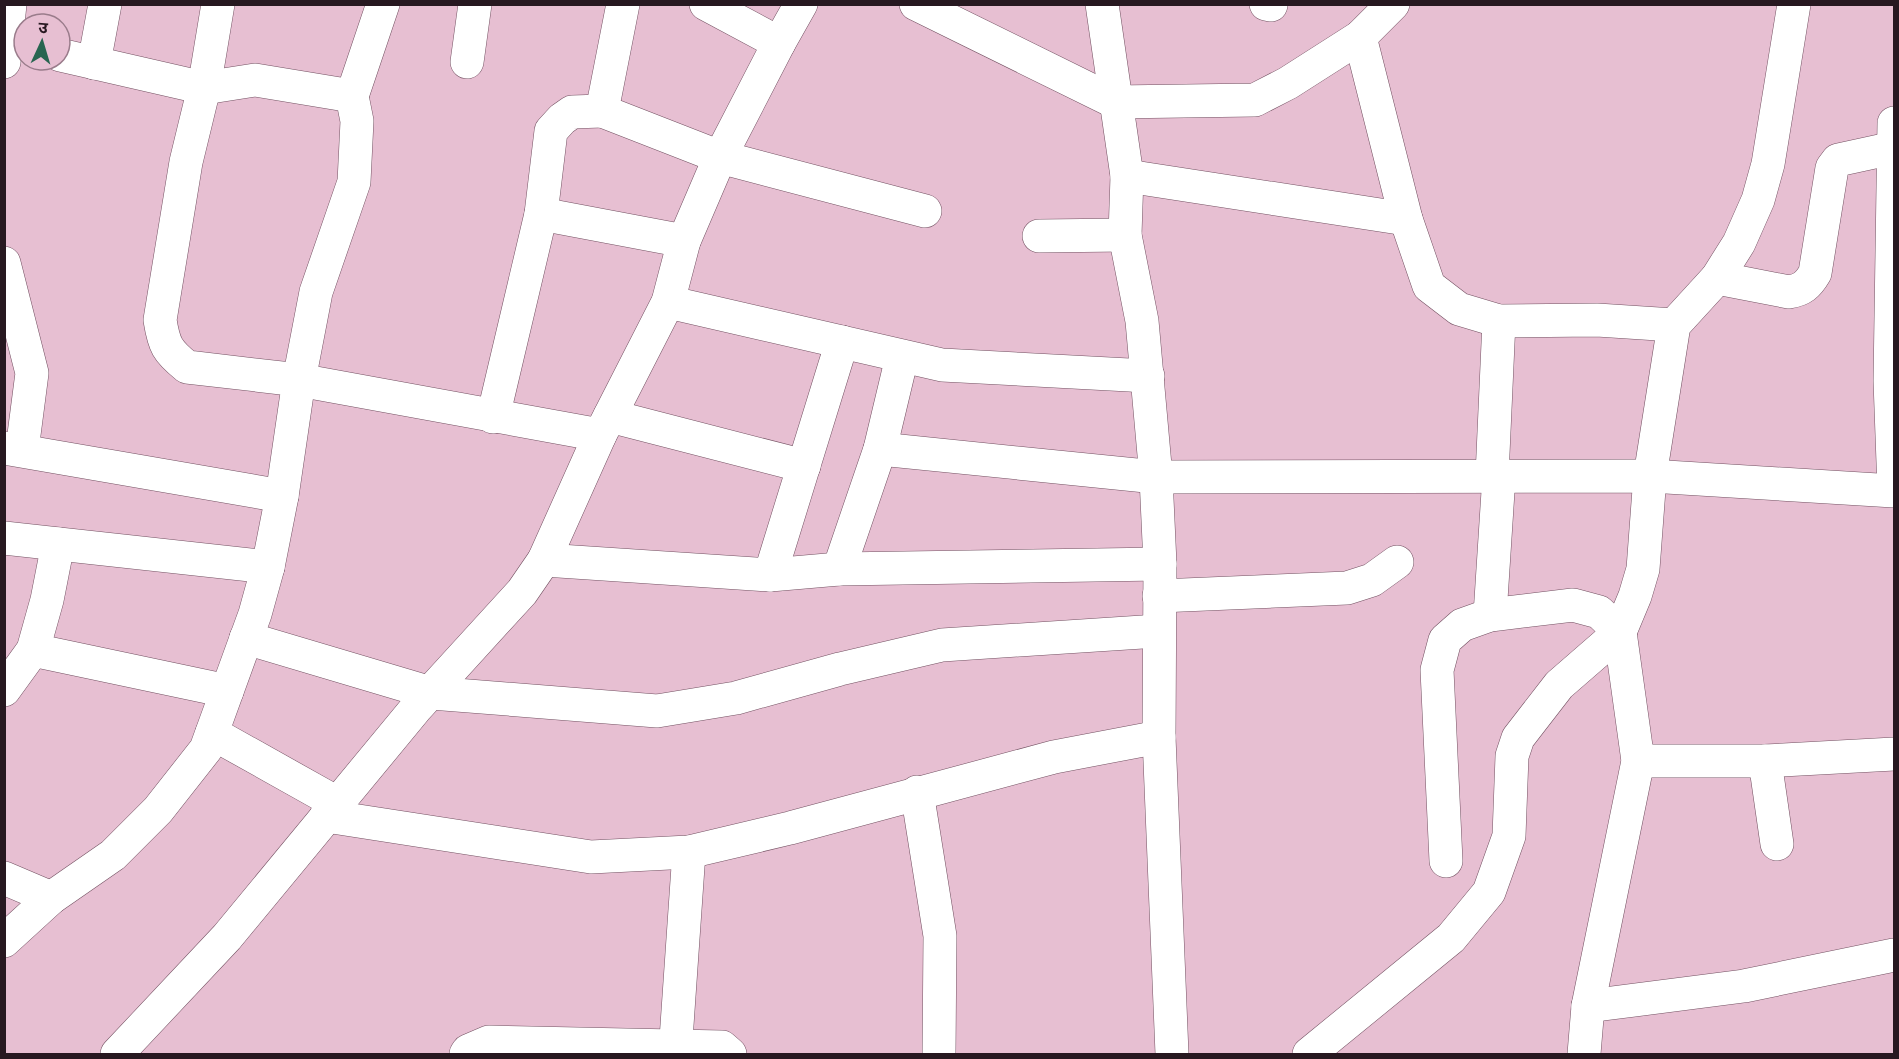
<svg xmlns="http://www.w3.org/2000/svg" width="1899" height="1059" viewBox="0 0 1899 1059" font-family="Mulish,'Noto Sans Devanagari',sans-serif">
<rect width="100%" height="100%" fill="#e7bfd2"/>
<g fill="none" stroke-linecap="round" stroke-linejoin="round">
<!-- minor casing -->
<g stroke="#735162" stroke-width="34">
<g id="minor">
<path d="M218 4 204 88 186 162 160 320C164 345 167 351 187 367L299 380 600 435"/>
<path d="M623 4 602 111 720 157 925 211"/>
<path d="M706 4 779 43"/>
<path d="M916 4 1115 102 1255 100 1288 83 1360 37 1393 4"/>
<path d="M1102 4 1127 176 1125 235 1142 321 1156 477 1160 564 1159 737 1172 1054"/>
<path d="M1266 4 1271 5"/>
<path d="M1360 37 1406 219 1429 286 1459 309 1499 321 1597 320 1674 325"/>
<path d="M4 62 10 4"/>
<path d="M467 62 475 4"/>
<path d="M94 63 105 4"/>
<path d="M352 96 383 4"/>
<path d="M1894 123 1890 381 1894 490"/>
<path d="M1127 176 1406 219"/>
<path d="M541 214 684 241"/>
<path d="M1039 236 1125 235"/>
<path d="M4 263 32 373 22 450"/>
<path d="M1717 278 1789 292C1802 290 1808 285 1815 273L1832 168 1838 160 1893 148"/>
<path d="M668 302 942 365 1148 376"/>
<path d="M610 416 804 466"/>
<path d="M493 417 541 214 551 131 562 119 572 112 602 111"/>
<path d="M4 448 282 496"/>
<path d="M880 449 1156 477 1650 476 1894 491"/>
<path d="M1492 476 1499 321"/>
<path d="M4 538 268 567"/>
<path d="M544 560 770 575 839 569 1160 564"/>
<path d="M839 569 880 449 902 357"/>
<path d="M770 575 842 342"/>
<path d="M1159 596 1347 588 1372 580 1397 562"/>
<path d="M1490 615 1499 476"/>
<path d="M246 638 431 693 657 711 736 698 840 669 942 645 1158 631"/>
<path d="M33 650 227 691"/>
<path d="M4 690 33 650 47 600 58 544"/>
<path d="M212 733 337 803"/>
<path d="M1638 761H1765L1894 754"/>
<path d="M1765 761 1777 844"/>
<path d="M917 792 940 936 939 1054"/>
<path d="M326 816 591 857 689 852 790 828 1054 757 1159 737"/>
<path d="M1446 861 1437 670 1445 640 1462 625 1490 615 1573 605 1599 612 1620 632 1638 761 1588 1006 1584 1054"/>
<path d="M4 878 51 898"/>
<path d="M4 941 51 898 113 855 158 810 206 749 255 614 268 567 282 496 299 380 316 292 354 182 357 121 352 96 255 80 204 88 60 55"/>
<path d="M1588 1006 1744 986 1894 955"/>
<path d="M117 1054 227 937 417 707 522 592 544 560 600 435 668 302 684 241 720 157 779 43 801 4"/>
<path d="M466 1054 468 1051 489 1042 722 1047 730 1054"/>
<path d="M675 1054 689 852"/>
<path d="M1309 1054 1451 938 1489 892 1509 836 1512 756 1518 738 1559 685 1620 632 1635 596 1643 569 1650 476 1674 325 1717 278 1739 243 1758 200 1768 164 1794 4"/>
</g>
</g>
<!-- minor -->
<use href="#minor" stroke="#fff" stroke-width="33"/>
</g>
<!-- border -->
<rect width="1899" height="1059" fill="none" stroke="#271820" stroke-width="12"/>
<!-- north arrow -->
<g transform="translate(42 42) rotate(4)"><circle r="28" fill="#e7bfd2" stroke="#9a7c8b" stroke-width="1.5"/>
<path d="M0-4.5L10 22L0 15L-10 22Z" fill="#286550"/>
<text y="-9" font-size="16" font-weight="bold" text-anchor="middle" fill="#271820">उ</text>
</g>
</svg>
